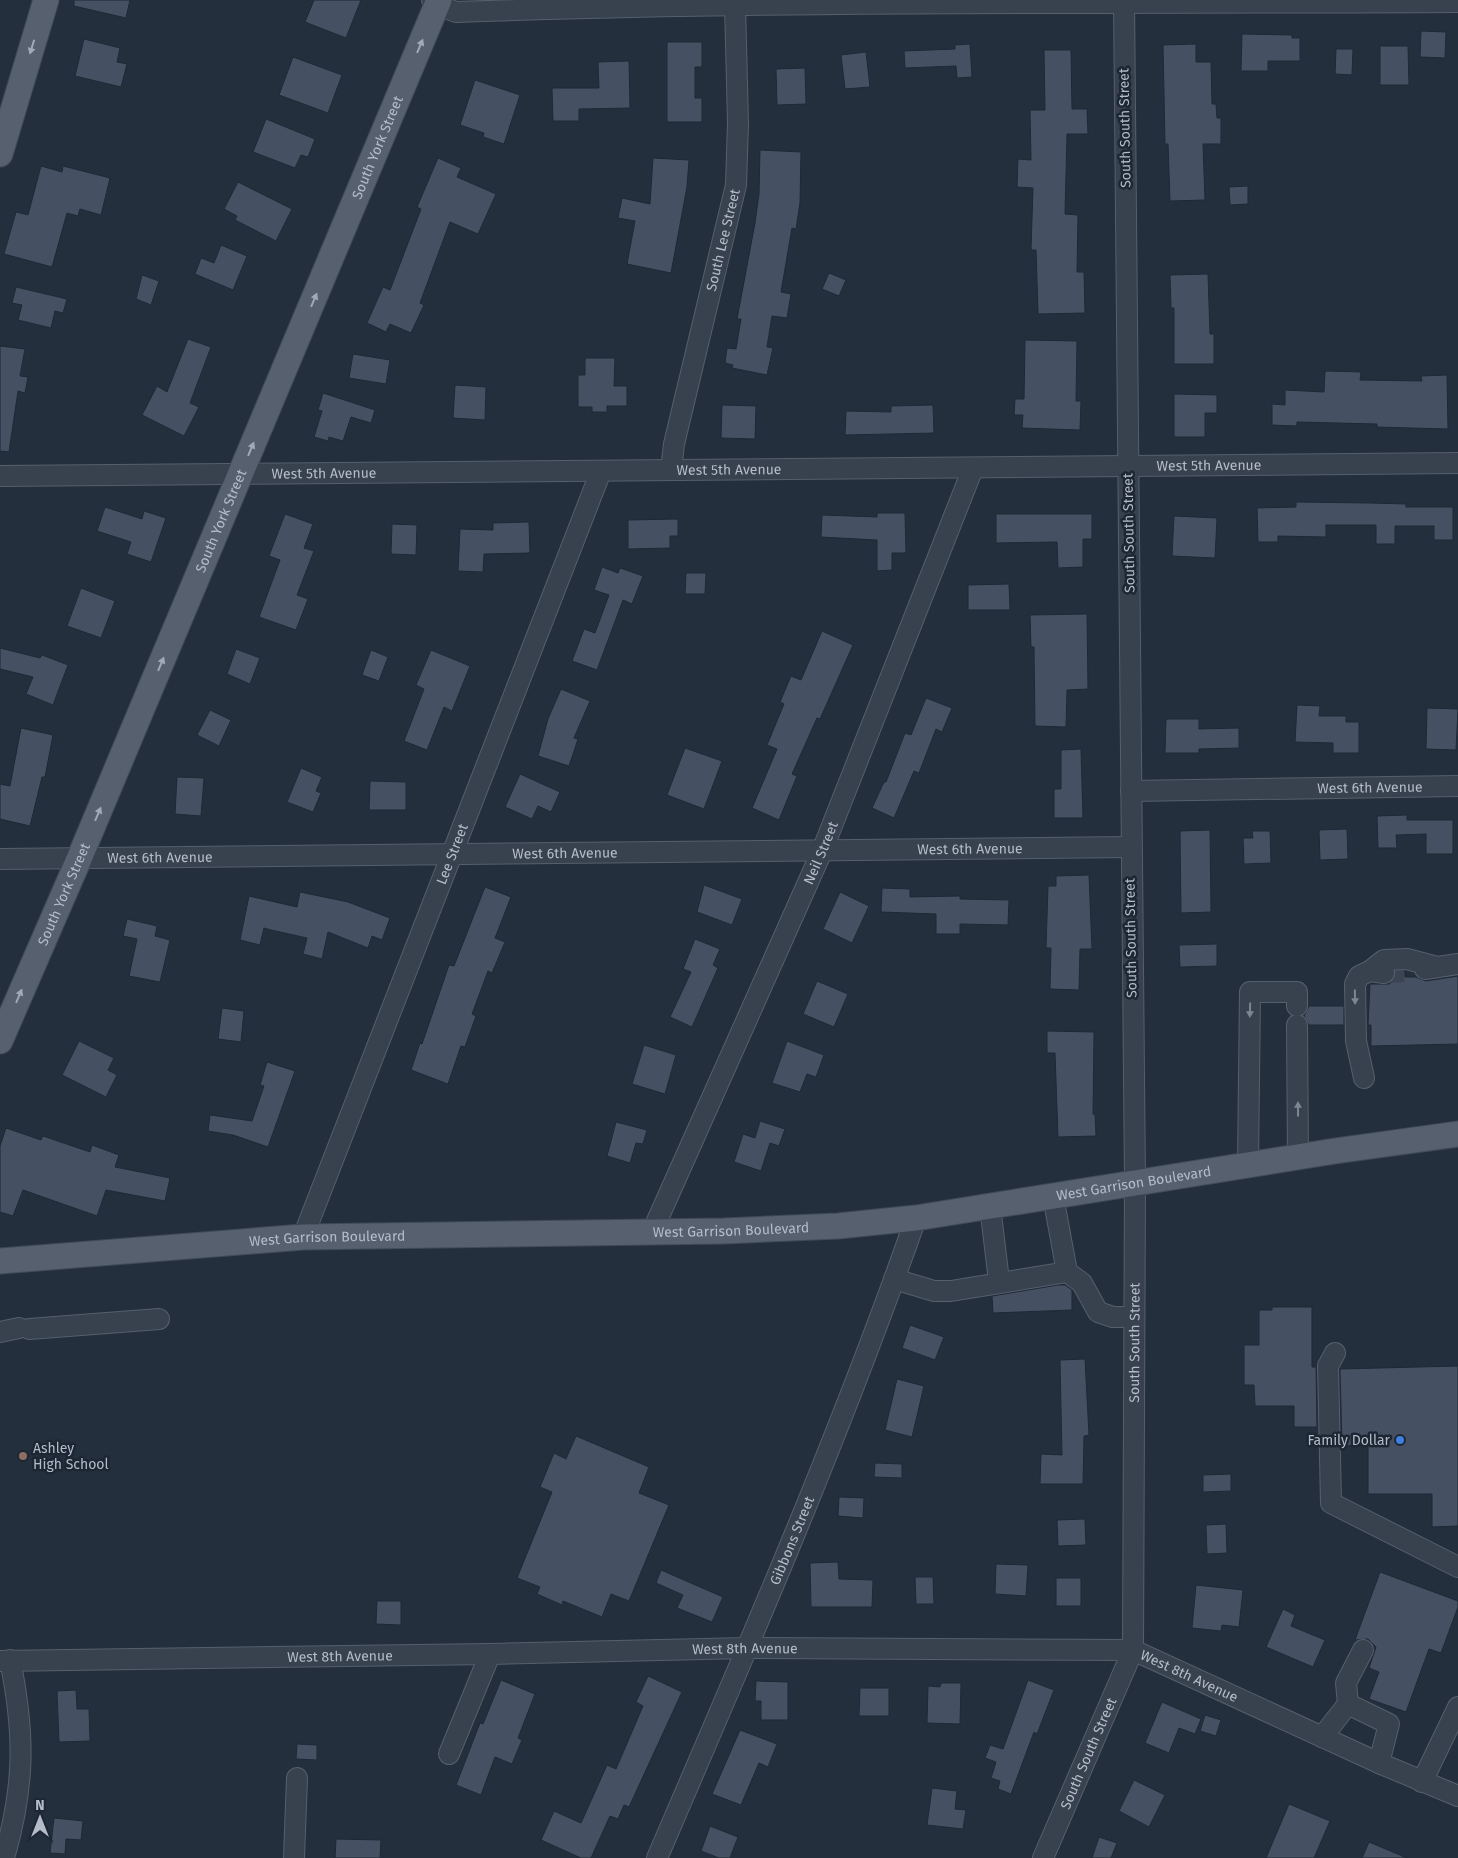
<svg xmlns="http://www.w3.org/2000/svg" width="1458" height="1858" viewBox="0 0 1458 1858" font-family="'Fira Sans',sans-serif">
<rect width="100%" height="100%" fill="#242f3e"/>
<!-- building -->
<g fill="#455162" stroke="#1f2835">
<path d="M74 0H130L126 18 74 6Z"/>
<path d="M314 0H361L346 38 305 22Z"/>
<path d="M1421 31 1446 32 1445 58 1420 57Z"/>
<path d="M1242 34 1292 35V38H1300V61H1268V71H1241Z"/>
<path d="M84 39 120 48 117 62 127 64 121 87 75 76Z"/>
<path d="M667 42H702V67H695V98H702V122H667Z"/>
<path d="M970 44 972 77 957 78 956 66 905 68 904 51 955 49V45Z"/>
<path d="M1196 44V62H1211L1212 104H1216L1217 118H1221V144H1203L1205 200 1170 201 1168 144H1165L1163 45Z"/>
<path d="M1380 46H1408L1409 85H1380Z"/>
<path d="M1336 49H1353L1352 75 1335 74Z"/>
<path d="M1044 50H1071L1072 109H1087L1088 134H1067L1065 214 1078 215 1077 272H1084L1085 313 1038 314 1036 250H1031L1033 188 1017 187 1018 159 1031 160 1030 110H1045Z"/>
<path d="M866 52 870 87 845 89 841 55Z"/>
<path d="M293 57 342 75 328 113 279 95Z"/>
<path d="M629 61 630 108 579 109V121H553L552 88H599L598 62Z"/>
<path d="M805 68 806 104 777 105 776 69Z"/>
<path d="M475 80 520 95 504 144 483 137 484 133 460 125Z"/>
<path d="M266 119 315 139 308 157 301 155 295 168 253 152Z"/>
<path d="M760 150 801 152 800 203 796 229 792 228 781 292 791 294 787 318 772 316 767 347 773 348 767 375 732 368 733 365 725 363 727 348 736 349 741 319H737L755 223 759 194Z"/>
<path d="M438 158 461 168 457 177 496 194 478 234 450 222 420 303 424 305 411 333 390 324 386 332 367 323 383 287 390 290 421 209 417 207Z"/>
<path d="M653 158 689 160 687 187 671 273 627 264 635 221 618 218 622 198 650 204Z"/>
<path d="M41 166 62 172 63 166 110 178 101 215 80 209 78 216 67 213 52 267 4 254 16 212 28 215Z"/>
<path d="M238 182 292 209 276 241 235 220 237 216 224 209Z"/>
<path d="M1248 186V204L1230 205 1229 187Z"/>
<path d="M221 245 247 256 233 290 195 274 201 258 214 263Z"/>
<path d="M829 273 846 280 839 296 822 289Z"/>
<path d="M1208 274 1210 334H1214V364H1174V308H1171L1170 275Z"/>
<path d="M142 275 159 281 151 305 136 299Z"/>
<path d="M16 287 67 299 63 313 55 311 51 328 18 320 22 305 12 303Z"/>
<path d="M188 339 211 347 190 403 199 407 184 436 142 415 157 386 167 392Z"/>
<path d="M1025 340 1077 341 1076 401H1081L1080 430 1022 428 1023 415H1014L1015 399H1024Z"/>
<path d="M0 346 25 349 20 376 28 377 25 393 18 391 9 452 0 451Z"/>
<path d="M353 354 390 360 386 384 349 378Z"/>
<path d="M585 358H615L614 386H627V406H607V412H592V407H578V375H585Z"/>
<path d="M1325 371 1361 372 1360 380 1422 381 1421 376 1447 375 1448 429 1377 427V424L1297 422V426L1272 425V404L1285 405V390L1324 392Z"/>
<path d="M455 385 486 387 485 420 453 418Z"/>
<path d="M323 393 375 410 371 423 351 417 343 441 329 437 328 441 314 437 322 411 318 410Z"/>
<path d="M1174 394 1217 395V413H1205V437H1174Z"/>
<path d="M722 405 756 406 755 439 721 438Z"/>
<path d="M933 405 934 433 845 435 846 411 891 412V406Z"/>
<path d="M1296 502 1370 503 1406 504V507H1453V540H1434V526H1395V544H1376V525H1326V537L1278 536V542H1258L1257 508 1296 507Z"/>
<path d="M105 507 142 519 144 511 166 518 151 562 127 554 131 542 97 531Z"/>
<path d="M877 513H905L906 553H892V570L877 571V540L821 537 822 515 877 517Z"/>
<path d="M285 514 313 524 304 548 314 551 297 595 308 599 296 630 259 617 280 560 269 556Z"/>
<path d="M996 514H1092V539H1083V567L1058 568 1057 542 996 543Z"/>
<path d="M1174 516 1217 518 1215 558 1172 556Z"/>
<path d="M678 519V536H670V548L628 549V520Z"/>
<path d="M529 522 530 553 484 554 483 572 458 571 460 529 493 530V523Z"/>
<path d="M392 524 417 525 416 555 391 554Z"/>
<path d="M602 567 618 573 620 568 643 576 632 604 623 600 597 670 572 661 584 629 595 633 609 595 594 590Z"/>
<path d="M686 573H706L705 594H685Z"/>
<path d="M1009 584 1010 610H968V585Z"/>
<path d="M81 588 115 601 101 638 67 626Z"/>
<path d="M1087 614 1088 689 1067 690 1066 727 1035 726 1034 647H1031L1030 615Z"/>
<path d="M822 631 853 645 820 719 817 718 792 774 797 776 779 820 752 808 777 749 767 745 784 704 780 702 791 676 801 680Z"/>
<path d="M0 648 40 658 42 655 68 665 53 705 26 694 33 677 0 669Z"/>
<path d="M236 649 260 658 250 684 227 674Z"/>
<path d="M371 650 388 657 379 681 362 675Z"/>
<path d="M431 650 470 666 452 711 444 707 427 750 404 741 424 689 416 685Z"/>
<path d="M561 689 590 701 574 738 578 739 569 766 538 756 548 719Z"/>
<path d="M926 698 952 708 942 732 936 729 919 773 914 771 894 818 872 808 884 782H886L905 733 911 735Z"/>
<path d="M1297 705 1320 706 1319 716H1346V722H1359V753H1333V743L1295 742Z"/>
<path d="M1427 708 1458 709 1456 750 1426 749Z"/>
<path d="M210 710 231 720 219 746 197 735Z"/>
<path d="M1166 719H1199V729L1239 728V748L1199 749V753H1165Z"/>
<path d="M21 728 53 735 45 777H42L30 826 0 819V784L10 786Z"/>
<path d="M685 748 722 761 704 809 667 795Z"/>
<path d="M1081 749 1083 818H1054V789H1061V750Z"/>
<path d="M301 768 322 777 316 791 321 793 313 812 287 802Z"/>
<path d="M520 774 560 792 551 812 538 806 532 819 505 807Z"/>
<path d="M177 777 204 778 201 816 175 814Z"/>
<path d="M370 781 406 782V810H369Z"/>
<path d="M1407 815V820H1453V854H1426V834L1396 835 1397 848H1378L1377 816Z"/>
<path d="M1347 829 1348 859 1320 860 1319 830Z"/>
<path d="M1210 830 1211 912 1181 913 1180 831Z"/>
<path d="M1252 831H1270L1271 863 1244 864 1243 838H1253Z"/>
<path d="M1089 875 1092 949H1080L1079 990 1050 989 1051 948H1046L1048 886H1056V876Z"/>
<path d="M704 885 742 899 732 925 697 912Z"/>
<path d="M485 887 511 897 495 938 505 942 492 973 488 971 472 1014 476 1016 465 1047 461 1046 448 1084 411 1070 420 1043 422 1044 449 965 454 966Z"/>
<path d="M882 888 910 889V897L960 896V899L1009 900 1008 925 960 924V934H936V914L881 912Z"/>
<path d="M300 892 348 902 390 918 382 940 372 936 368 948 328 932 322 959 303 954 307 938 271 930 264 928 260 945 240 940 249 896 297 907Z"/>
<path d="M840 892 869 906 852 943 823 929Z"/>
<path d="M127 919 157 926 155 936 170 940 160 982 129 976 137 939 123 936Z"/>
<path d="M695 939 720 949 713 965 718 968 692 1027 670 1017 691 972 683 969Z"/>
<path d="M1217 944V966L1180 967 1179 945Z"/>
<path d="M1395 971H1405V977H1416L1426 981 1458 976V1044L1371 1046V1025H1368L1370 984H1389L1394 980Z"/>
<path d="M817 981 848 994 834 1027 803 1014Z"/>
<path d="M1309 1006H1344V1025H1309L1304 1016Z"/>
<path d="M222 1008 244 1011 241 1042 218 1039Z"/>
<path d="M1047 1031 1094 1032 1093 1114H1095L1096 1136 1058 1137 1055 1053H1047Z"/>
<path d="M79 1041 114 1058 108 1070 117 1075 106 1097 62 1075Z"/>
<path d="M787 1041 824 1055 816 1077 807 1074 800 1092 772 1083Z"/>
<path d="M644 1045 676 1055 665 1094 632 1084Z"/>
<path d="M267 1062 295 1071 268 1147 233 1135 208 1131 210 1115 252 1121 264 1086 260 1085Z"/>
<path d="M760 1121 785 1129 779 1146 770 1143 761 1171 734 1162 743 1134 755 1138Z"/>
<path d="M616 1122 647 1130 643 1144 636 1143 630 1163 607 1156Z"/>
<path d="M6 1128 41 1140 43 1136 90 1152 92 1145 119 1155 115 1167 170 1178 165 1201 106 1190 97 1216 23 1190 13 1216 0 1212V1146Z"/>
<path d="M1058 1285H1065L1072 1290V1310L993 1313 992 1296Z"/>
<path d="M1272 1307H1312V1367H1316L1317 1427H1294V1406H1255L1254 1385H1244V1345H1259V1310H1272Z"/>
<path d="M910 1325 944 1337 935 1360 902 1348Z"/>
<path d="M1085 1359 1089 1435 1084 1436 1083 1484H1040L1041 1454 1062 1455 1060 1360Z"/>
<path d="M1458 1366V1526L1432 1527V1494H1368V1445L1342 1446 1340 1369Z"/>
<path d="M897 1379 924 1386 912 1437 885 1430Z"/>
<path d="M576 1436 649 1467 639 1493 669 1505 629 1601 611 1594 602 1617 563 1601 562 1605 537 1594 540 1587 517 1578 552 1492 540 1487 554 1453 566 1459Z"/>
<path d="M875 1463 902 1464V1478L874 1477Z"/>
<path d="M1231 1474V1491L1203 1492V1475Z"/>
<path d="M839 1497 864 1498 863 1518 838 1516Z"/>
<path d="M1085 1519 1086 1545 1058 1546 1057 1520Z"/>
<path d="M1226 1524 1227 1553 1207 1554 1206 1525Z"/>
<path d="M838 1562 839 1579 873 1580 872 1607H811L810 1563Z"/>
<path d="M996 1564 1028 1565 1026 1596 995 1594Z"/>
<path d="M661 1570 723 1597 712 1622 677 1608 683 1595 656 1583Z"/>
<path d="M1380 1572 1458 1601V1607L1441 1653 1429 1649 1406 1712 1369 1699 1379 1672 1369 1668 1376 1647 1368 1639 1355 1640Z"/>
<path d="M915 1577H933L934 1604H916Z"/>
<rect x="1056" y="1578" width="25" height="28"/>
<path d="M1196 1585 1243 1590 1239 1627 1222 1625 1221 1631 1192 1628Z"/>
<path d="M377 1601H401V1625L376 1624Z"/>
<path d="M1283 1609 1295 1615 1291 1626 1325 1640 1313 1667 1266 1647Z"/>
<path d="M648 1676 682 1692 629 1807 624 1805 618 1819 610 1816 591 1858H581L541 1840 554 1811 581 1823 607 1765 616 1769 643 1706 636 1702Z"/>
<path d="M501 1680 535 1694 518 1738 522 1740 512 1764 495 1757 481 1795 456 1785 480 1723 483 1724Z"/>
<path d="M1028 1680 1054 1690 1037 1734 1034 1732 1011 1794 998 1789 1000 1781 991 1778 996 1762 985 1758 990 1745 1003 1749Z"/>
<path d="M756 1681 788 1682V1720H761V1701H755Z"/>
<path d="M941 1683H961L960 1724 927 1723 928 1686 940 1687Z"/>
<path d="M860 1688H889V1716H859Z"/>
<path d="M76 1690 77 1709H89L90 1741 59 1742 57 1691Z"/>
<path d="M1162 1702 1201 1719 1195 1734 1179 1728 1169 1753 1145 1743Z"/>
<path d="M1205 1715 1221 1720 1216 1736 1200 1731Z"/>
<path d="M740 1730 777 1744 768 1767 759 1763 741 1805 712 1794Z"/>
<path d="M297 1744 317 1745V1760L296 1759Z"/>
<path d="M1134 1780 1165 1795 1149 1827 1119 1811Z"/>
<path d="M932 1788 957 1791 955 1809 966 1810 963 1829 927 1825Z"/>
<path d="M1289 1804 1330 1821 1314 1858H1266Z"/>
<path d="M54 1818 83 1821 81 1840 66 1839 65 1854 50 1853Z"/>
<path d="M710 1826 738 1837 730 1858H719L701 1851Z"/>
<path d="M1099 1837 1117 1843 1111 1858H1092Z"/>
<path d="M336 1839 381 1840 380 1858H335Z"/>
<path d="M1369 1842 1407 1858H1362Z"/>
</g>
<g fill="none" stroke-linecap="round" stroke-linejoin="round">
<!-- minor-tunnel -->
<path stroke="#3a4453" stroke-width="20" stroke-dasharray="20 10" stroke-linecap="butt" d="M1384 973 1405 972"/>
<!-- minor casing -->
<g stroke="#565f6c" stroke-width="22">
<g id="minor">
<path d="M432 0 437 5 456 12C790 0 1124 4 1458 2"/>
<path id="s1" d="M671 470 674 444 736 185 738 123 735 4"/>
<path id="s2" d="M0 476 1458 463"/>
<path id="s3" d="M1131 791 1458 786"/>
<path id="s4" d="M0 859 1130 847"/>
<path d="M1425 969 1458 964"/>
<path d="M1370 971 1384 960 1407 959 1437 967"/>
<path d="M1297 1025 1298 1158"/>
<path d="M1364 1078 1356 1041 1355 984 1359 976 1370 971 1384 973"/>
<path d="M1248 1166 1250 992H1297V1006"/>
<path d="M1053 1196 1067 1272"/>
<path d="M990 1206 999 1281"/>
<path id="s5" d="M652 1232 822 851 973 468"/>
<path id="s6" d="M303 1237 601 471"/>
<path d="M894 1279 934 1291H951L1067 1272 1082 1283 1098 1312 1113 1317H1134"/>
<path d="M29 1329 159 1319"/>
<path d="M0 1332 19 1328"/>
<path d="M1335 1353 1328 1366 1331 1503 1458 1567"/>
<path id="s7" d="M0 1661 490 1654 747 1648 1133 1650 1379 1763 1458 1796"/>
<path d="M1348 1704 1346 1683 1363 1650"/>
<path d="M1322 1737 1348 1704 1389 1724 1379 1763"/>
<path d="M449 1754 490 1654"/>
<path d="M1422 1782 1458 1707"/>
<path d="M4 1858C25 1785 25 1734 10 1660"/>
<path d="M294 1858 297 1778"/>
<path id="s8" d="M657 1858C748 1647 840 1435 916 1218"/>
<path id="s9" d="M1043 1858 1133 1650 1135 1183 1124 0"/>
</g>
</g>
<!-- major casing -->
<g stroke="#414a57" stroke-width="27">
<g id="major">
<path d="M0 154 46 0"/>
<path id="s10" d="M0 1041 79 859 439 0"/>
<path id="s11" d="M0 1261 303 1237 724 1231 838 1226 916 1218 1335 1151 1458 1134"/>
</g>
</g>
<!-- minor -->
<use href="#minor" stroke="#38414e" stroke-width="20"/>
<!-- major -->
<use href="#major" stroke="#56606e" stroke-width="25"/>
</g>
<!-- one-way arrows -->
<defs><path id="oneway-solid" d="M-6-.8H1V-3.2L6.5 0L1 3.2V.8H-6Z" transform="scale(1.25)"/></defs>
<g fill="#a1aab7">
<use href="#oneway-solid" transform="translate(420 46) rotate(-67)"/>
<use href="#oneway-solid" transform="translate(32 47) rotate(107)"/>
<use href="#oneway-solid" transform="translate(314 300) rotate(-67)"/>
<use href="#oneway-solid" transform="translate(251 449) rotate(-67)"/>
<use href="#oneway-solid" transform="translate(161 664) rotate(-67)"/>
<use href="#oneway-solid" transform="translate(98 814) rotate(-67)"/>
<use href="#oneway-solid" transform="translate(19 996) rotate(-67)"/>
</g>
<g fill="#7c8592">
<use href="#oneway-solid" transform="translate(1355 997) rotate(89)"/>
<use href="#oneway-solid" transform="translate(1250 1010) rotate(91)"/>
<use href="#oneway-solid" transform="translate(1298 1109) rotate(-90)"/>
</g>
<!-- markers -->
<circle fill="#3f7fe0" stroke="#1d2633" stroke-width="2" cx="1400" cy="1440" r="5"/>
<circle fill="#8d6e63" stroke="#1d2633" stroke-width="2" cx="23" cy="1456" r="5"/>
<g text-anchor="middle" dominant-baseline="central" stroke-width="5" stroke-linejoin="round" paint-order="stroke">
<!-- street labels -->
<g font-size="14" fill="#b4bcc9" stroke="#1d2633">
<text transform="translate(1125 128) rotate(-91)">South South Street</text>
<text stroke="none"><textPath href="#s10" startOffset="970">South York Street</textPath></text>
<text stroke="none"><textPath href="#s1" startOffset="236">South Lee Street</textPath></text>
<text stroke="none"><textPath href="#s2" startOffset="1209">West 5th Avenue</textPath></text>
<text stroke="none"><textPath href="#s2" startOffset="729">West 5th Avenue</textPath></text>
<text stroke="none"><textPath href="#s2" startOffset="324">West 5th Avenue</textPath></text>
<text stroke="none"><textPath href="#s10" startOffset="565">South York Street</textPath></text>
<text transform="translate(1129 533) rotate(-91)">South South Street</text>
<text stroke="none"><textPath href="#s3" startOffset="239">West 6th Avenue</textPath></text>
<text stroke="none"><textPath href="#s4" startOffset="970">West 6th Avenue</textPath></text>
<text stroke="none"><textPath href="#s4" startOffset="565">West 6th Avenue</textPath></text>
<text stroke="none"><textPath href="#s5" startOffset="415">Neil Street</textPath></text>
<text stroke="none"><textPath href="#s6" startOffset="411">Lee Street</textPath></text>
<text stroke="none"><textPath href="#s4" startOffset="160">West 6th Avenue</textPath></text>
<text stroke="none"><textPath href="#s10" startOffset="160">South York Street</textPath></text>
<text transform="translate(1131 938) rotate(-91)">South South Street</text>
<text stroke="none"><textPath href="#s11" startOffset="1138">West Garrison Boulevard</textPath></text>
<text stroke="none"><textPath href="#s11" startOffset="732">West Garrison Boulevard</textPath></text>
<text stroke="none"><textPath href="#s11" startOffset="328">West Garrison Boulevard</textPath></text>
<text stroke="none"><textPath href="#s9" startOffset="534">South South Street</textPath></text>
<text stroke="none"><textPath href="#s8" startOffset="345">Gibbons Street</textPath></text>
<text stroke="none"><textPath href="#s7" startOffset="745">West 8th Avenue</textPath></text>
<text stroke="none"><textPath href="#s7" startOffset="340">West 8th Avenue</textPath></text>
<text stroke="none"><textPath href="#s7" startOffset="1195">West 8th Avenue</textPath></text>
<text stroke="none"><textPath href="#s9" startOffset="114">South South Street</textPath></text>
</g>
<!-- poi labels -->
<g font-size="14" fill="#b4bcc9" stroke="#1d2633" text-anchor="end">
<text x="1390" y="1440">Family Dollar</text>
<text x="33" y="1448" text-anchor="start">Ashley<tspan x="33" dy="16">High School</tspan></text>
</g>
</g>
<!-- north arrow -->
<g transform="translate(40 1818)" stroke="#1d2633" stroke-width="4" paint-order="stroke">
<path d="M0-4L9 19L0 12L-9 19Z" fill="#b4bcc9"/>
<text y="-8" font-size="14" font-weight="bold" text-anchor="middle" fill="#b4bcc9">N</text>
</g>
</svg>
